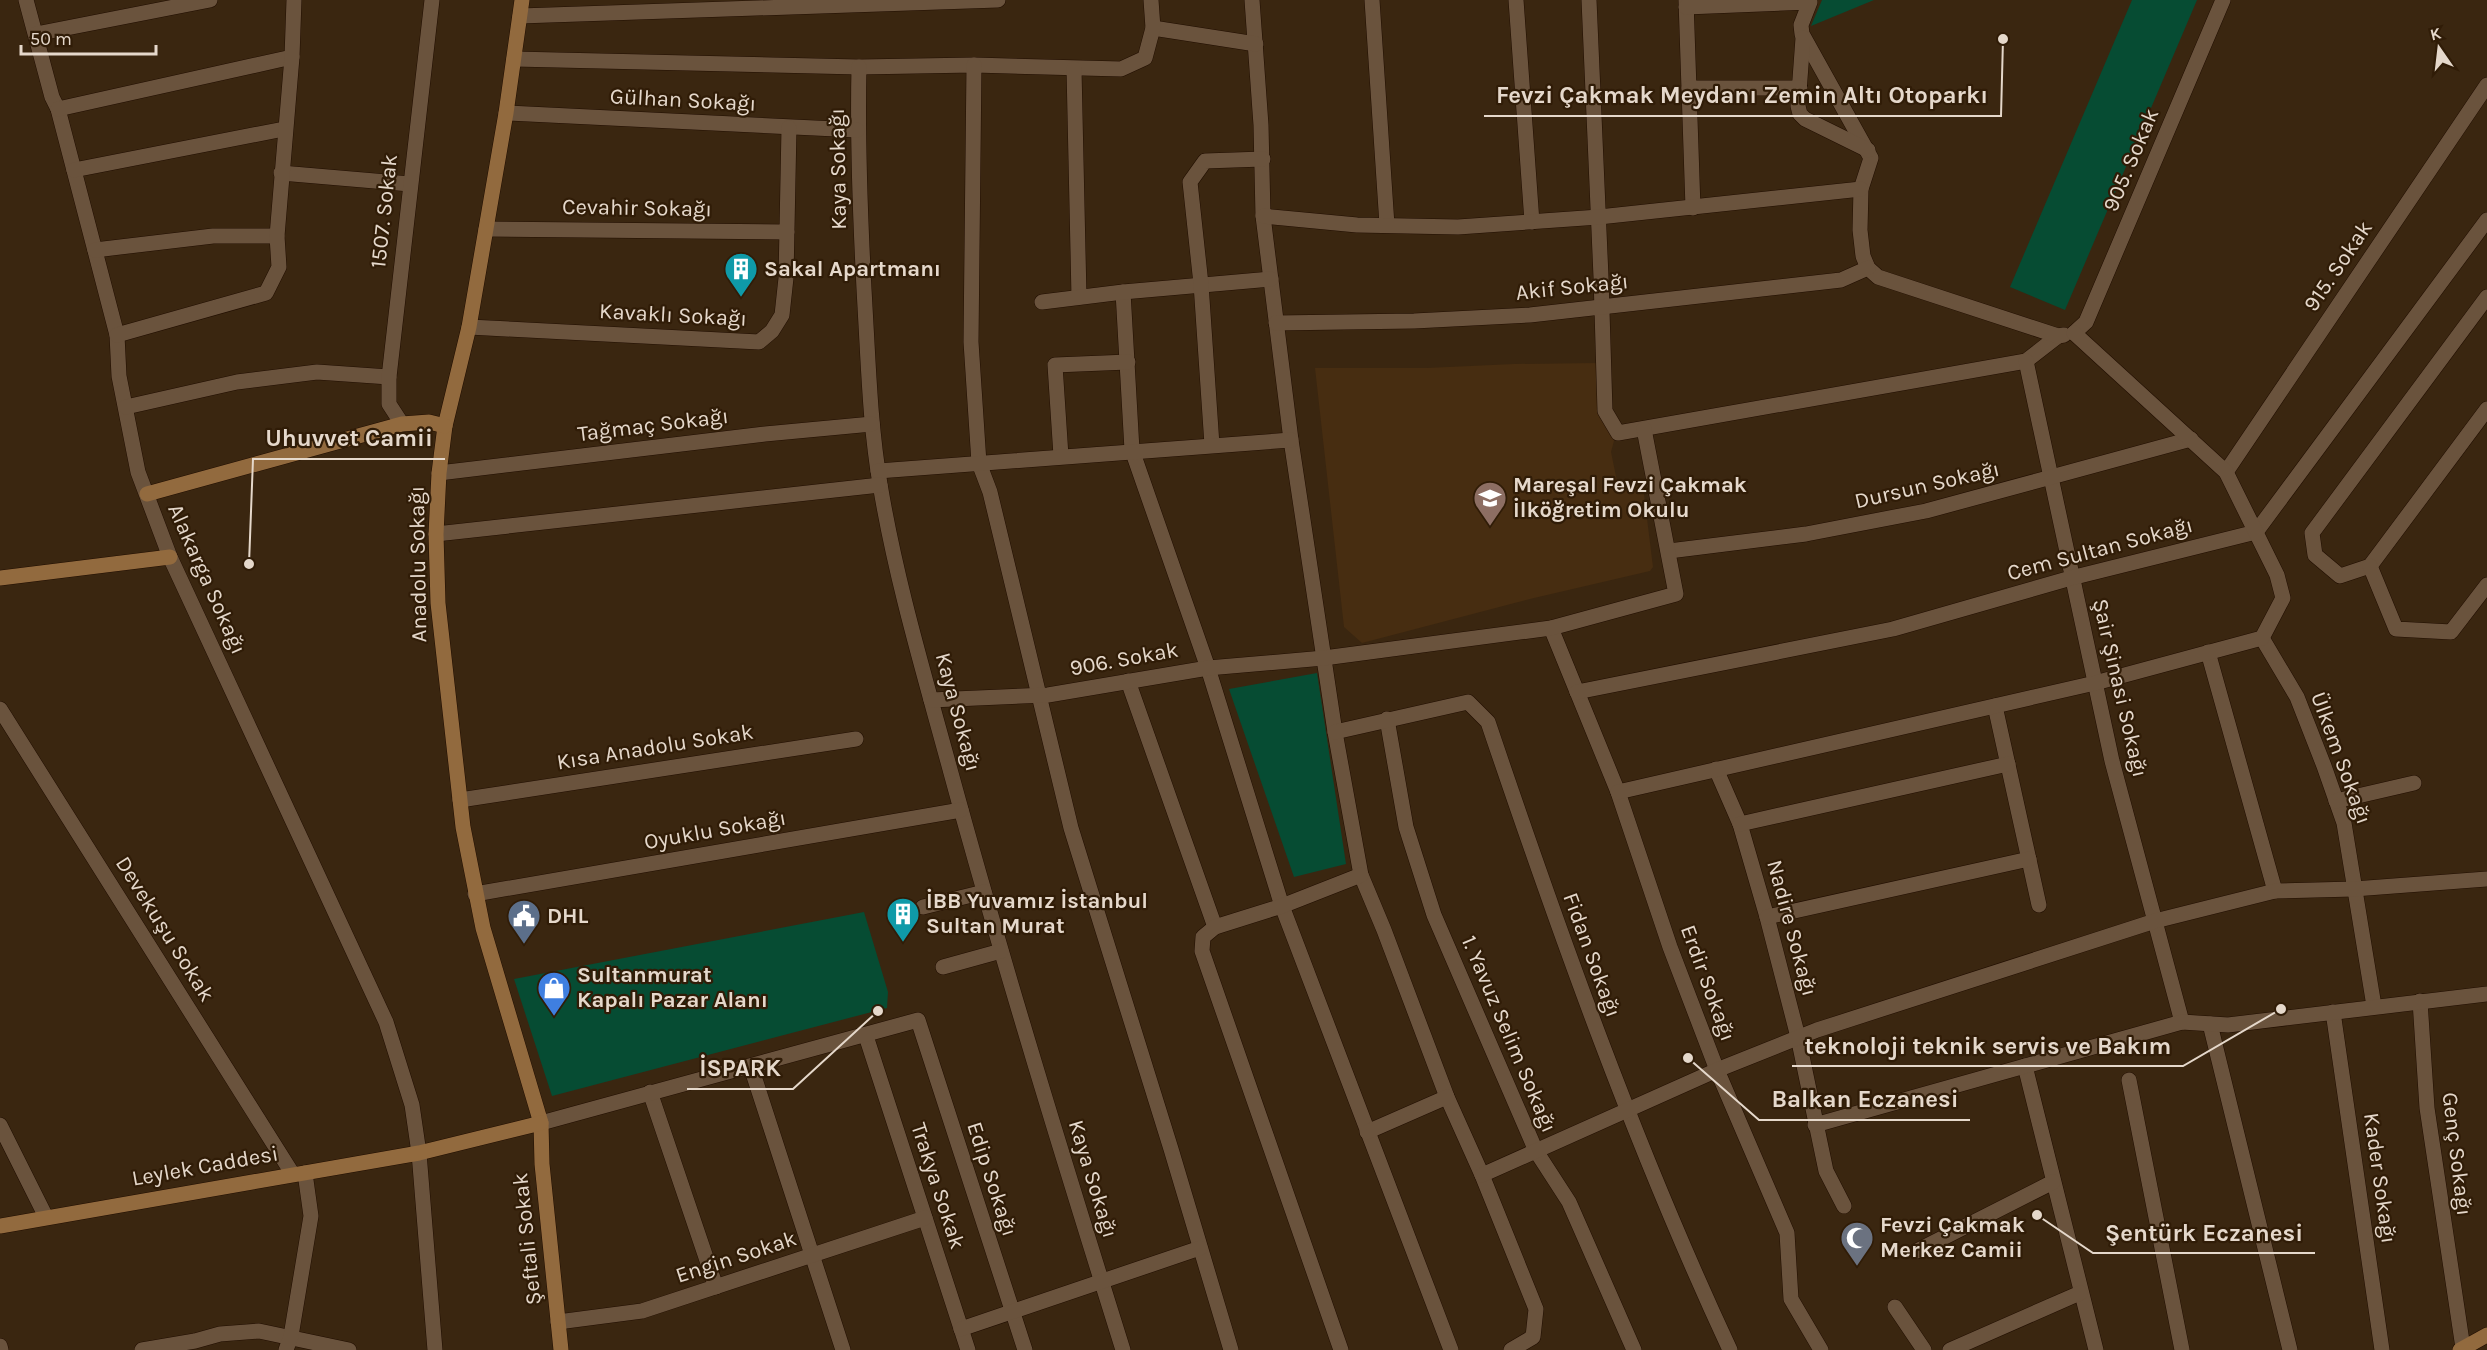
<svg xmlns="http://www.w3.org/2000/svg" width="2487" height="1350" viewBox="0 0 2487 1350" font-family="Karla,sans-serif">
<rect width="100%" height="100%" fill="#3a2610"/>
<!-- built -->
<path fill="#472d11" d="M1598 363 1615 437 1611 452 1618 486H1643L1653 567 1650 571 1534 598 1362 643 1344 627 1315 368H1427L1514 364Z"/>
<!-- green -->
<g fill="#064c33">
<path d="M1822 0H1874L1811 26Z"/>
<path d="M2132 0H2197L2065 310 2010 287Z"/>
<path d="M1317 673 1346 864 1294 877 1229 689Z"/>
<path d="M864 912 888 992 887 1008 552 1096 514 979Z"/>
</g>
<g fill="none" stroke-linecap="round" stroke-linejoin="round">
<!-- street casing -->
<g stroke="#210e00" stroke-width="16">
<g id="street">
<path d="M26 0 52 97 58 109 117 335 119 376 138 472 170 557 386 1022 412 1105 419 1153 435 1350"/>
<path d="M1252 0 1261 125 1263 216 1291 440 1335 732 1361 875 1384 930 1447 1097 1482 1175 1536 1309 1533 1337 1511 1350"/>
<path d="M1372 0 1387 225"/>
<path d="M1516 0 1532 222"/>
<path d="M1589 0 1601 277 1605 411 1618 433 2026 361 2058 336"/>
<path d="M1686 0 1693 208"/>
<path d="M1686 7 1810 2 1801 25 1802 34 1871 158 1861 189 1860 230 1863 256 1868 268 1878 277 2058 336 2064 335"/>
<path d="M520 16 998 0"/>
<path d="M1153 28 1256 44"/>
<path d="M36 34 210 0"/>
<path d="M1803 38 1798 106 1800 114 1805 119 1868 150"/>
<path d="M514 59 859 67 974 65 1121 69 1145 58 1153 28 1151 0"/>
<path d="M974 65 971 342 979 463 990 492 1071 828 1171 1149 1231 1350"/>
<path d="M859 67C857 153 861 239 866 325 869 378 871 431 880 484 896 581 925 677 951 773 1004 967 1063 1158 1123 1350"/>
<path d="M1074 69 1079 297"/>
<path d="M1689 88H1800"/>
<path d="M58 109 292 57"/>
<path d="M506 113 857 130"/>
<path d="M74 170 284 129"/>
<path d="M281 173 410 184"/>
<path d="M1263 216 1357 225 1458 227 1599 217 1861 189"/>
<path d="M486 229 787 232"/>
<path d="M95 250 213 236H277"/>
<path d="M1123 292 1132 450 1208 668 1282 906 1451 1350"/>
<path d="M2487 297 2312 533 2315 555 2340 576 2370 566 2487 409"/>
<path d="M1042 302 1123 292 1271 279"/>
<path d="M1276 323 1414 321 1530 315 1841 280 1868 268"/>
<path d="M469 327 759 342 772 331 782 315 786 278 789 128"/>
<path d="M2074 333 2086 322 2223 0"/>
<path d="M117 335 266 293 279 267 277 236 292 57 294 0"/>
<path d="M2026 361 2112 761 2182 1022"/>
<path d="M126 407 237 382 317 372 389 377"/>
<path d="M402 424 389 404V377L432 0"/>
<path d="M1212 445 1201 284 1190 182 1205 161 1263 159"/>
<path d="M1061 456 1055 365 1128 362"/>
<path d="M878 471 1291 440"/>
<path d="M2226 472 2487 85"/>
<path d="M439 473 765 434 872 424"/>
<path d="M436 534 880 485"/>
<path d="M1669 551 1806 534 1926 511 2191 439"/>
<path d="M2370 566 2396 629 2451 632 2487 585"/>
<path d="M1551 628 1618 792 1670 947 1717 1070 1787 1233 1791 1299 1821 1350"/>
<path d="M2262 638 2297 697 2324 766 2344 823 2374 1006"/>
<path d="M2208 652 2275 891"/>
<path d="M1128 681 1215 927"/>
<path d="M1577 692 1893 629 2071 578 2256 532 2487 220"/>
<path d="M931 700 1048 695 1208 668 1324 658 1551 628 1676 594 1644 429"/>
<path d="M1995 706 2039 905"/>
<path d="M0 709 292 1173"/>
<path d="M1387 719 1406 827 1434 915 1536 1151 1569 1202 1634 1350"/>
<path d="M1335 732 1468 702 1488 722C1560 935 1635 1146 1730 1350"/>
<path d="M1716 769 1740 824 1767 917 1798 1037 1826 1171 1844 1206"/>
<path d="M1618 792 2095 683 2262 638 2283 598 2277 575 2226 472 2074 333"/>
<path d="M460 800 856 739"/>
<path d="M2336 801 2414 783"/>
<path d="M1740 824 2008 764"/>
<path d="M475 894 961 810"/>
<path d="M923 907 984 892"/>
<path d="M1767 917 2029 859"/>
<path d="M943 967 1001 951"/>
<path d="M2420 1001 2427 1108 2463 1348"/>
<path d="M2333 1012 2382 1350"/>
<path d="M2210 1024 2290 1350"/>
<path d="M866 1036 968 1350"/>
<path d="M2025 1066 2096 1350"/>
<path d="M751 1067 843 1350"/>
<path d="M2129 1080 2182 1350"/>
<path d="M650 1092 716 1287"/>
<path d="M541 1123 918 1020 1025 1350"/>
<path d="M0 1125 46 1217"/>
<path d="M1815 1125 2182 1022 2228 1025 2487 994"/>
<path d="M1367 1132 1447 1097"/>
<path d="M1482 1175 1717 1070 1817 1030 2155 921 2275 891 2354 889 2487 879"/>
<path d="M1917 1251 2053 1182"/>
<path d="M1895 1307 1924 1350"/>
<path d="M558 1322 642 1311 925 1218"/>
<path d="M961 1329 1200 1248"/>
<path d="M0 1346 1 1350"/>
<path d="M142 1350 195 1341 220 1334 259 1331 349 1350"/>
<path d="M286 1350 291 1336 311 1216 305 1173"/>
<path d="M1341 1350 1202 951 1203 937 1215 927 1282 906 1361 875"/>
<path d="M1950 1350 2080 1293"/>
</g>
</g>
<!-- secondary casing -->
<g stroke="#210e00" stroke-width="16">
<g id="secondary">
<path d="M522 0 506 113 469 327 445 426 439 473 436 534 438 603 463 827 483 928 541 1123 542 1164 561 1350"/>
<path d="M147 494 402 424 429 422 445 426"/>
<path d="M0 578 170 557"/>
<path d="M0 1226 419 1153 541 1123"/>
<path d="M2460 1350 2487 1335"/>
</g>
</g>
<!-- street -->
<use href="#street" stroke="#6a533d" stroke-width="15"/>
<!-- secondary -->
<use href="#secondary" stroke="#926a3e" stroke-width="15"/>
</g>
<!-- icons -->
<defs>
<g id="building-pin" transform="scale(1.725)"><path d="M0 17L-7.5 6A9.5 9.5 0 1 1 7.5 6Z" fill="#0f9aa8" stroke="#301c07"/><path d="M-4-6H4V6H1V3H-1V6H-4ZM-2.5-4.3h1.7v1.8h-1.7ZM.8-4.3h1.7v1.8H.8ZM-2.5-1h1.7V.8h-1.7ZM.8-1h1.7V.8H.8Z" fill="#fff"/></g>
<g id="school-pin" transform="scale(1.725)"><path d="M0 17L-7.5 6A9.5 9.5 0 1 1 7.5 6Z" fill="#8d6e63" stroke="#301c07"/><path d="M0-5L7-2L0 1L-7-2ZM-4 1L0 2.5L4 1V4Q0 6-4 4Z" fill="#fff"/></g>
<g id="civic-pin" transform="scale(1.725)"><path d="M0 17L-7.5 6A9.5 9.5 0 1 1 7.5 6Z" fill="#5c6f8a" stroke="#301c07"/><path d="M-.6-6.5H3V-4.5H.6V-3L4-1V1h2V6H-6V1h2V-1L-.6-3ZM-1.2 2.5V6h2.4V2.5Z" fill="#fff"/></g>
<g id="shop-pin" transform="scale(1.725)"><path d="M0 17L-7.5 6A9.5 9.5 0 1 1 7.5 6Z" fill="#3f7fe0" stroke="#301c07"/><path d="M-5-2.5h2.3a2.7 3.5 0 0 1 5.4 0H5L5.5 6h-11ZM-1.5-2.5h3a1.5 2.3 0 0 0-3 0Z" fill="#fff"/></g>
<g id="mosque-pin" transform="scale(1.725)"><path d="M0 17L-7.5 6A9.5 9.5 0 1 1 7.5 6Z" fill="#6b7280" stroke="#301c07"/><path d="M3.5-4.9A6 6 0 1 0 3.5 4.9A5 5 0 1 1 3.5-4.9Z" fill="#fff"/></g>
</defs>
<g fill-rule="evenodd">
<use href="#building-pin" x="741" y="269"/>
<use href="#school-pin" x="1490" y="498"/>
<use href="#building-pin" x="903" y="914"/>
<use href="#civic-pin" x="524" y="916"/>
<use href="#shop-pin" x="554" y="988"/>
<use href="#mosque-pin" x="1857" y="1238"/>
</g>
<g text-anchor="middle" dominant-baseline="central" stroke-width="4.5" stroke-linejoin="round" paint-order="stroke">
<!-- street labels -->
<g font-size="22" fill="#e5d8cb" stroke="#301c07">
<text transform="translate(683 100) rotate(3)">Gülhan Sokağı</text>
<text transform="translate(2131 160) rotate(-67)">905. Sokak</text>
<text transform="translate(838 169) rotate(-91)">Kaya Sokağı</text>
<text transform="translate(637 208) rotate(1)">Cevahir Sokağı</text>
<text transform="translate(384 211) rotate(-84)">1507. Sokak</text>
<text transform="translate(2338 266) rotate(-56)">915. Sokak</text>
<text transform="translate(1572 287) rotate(-6)">Akif Sokağı</text>
<text transform="translate(673 315) rotate(3)">Kavaklı Sokağı</text>
<text transform="translate(653 425) rotate(-7)">Tağmaç Sokağı</text>
<text transform="translate(1927 485) rotate(-13)">Dursun Sokağı</text>
<text transform="translate(2100 549) rotate(-15)">Cem Sultan Sokağı</text>
<text transform="translate(418 564) rotate(-91)">Anadolu Sokağı</text>
<text transform="translate(207 579) rotate(66)">Alakarga Sokağı</text>
<text transform="translate(1124 659) rotate(-10)">906. Sokak</text>
<text transform="translate(2120 688) rotate(77)">Şair Şinasi Sokağı</text>
<text transform="translate(958 712) rotate(75)">Kaya Sokağı</text>
<text transform="translate(655 747) rotate(-9)">Kısa Anadolu Sokak</text>
<text transform="translate(2341 758) rotate(70)">Ülkem Sokağı</text>
<text transform="translate(715 830) rotate(-10)">Oyuklu Sokağı</text>
<text transform="translate(1792 928) rotate(75)">Nadire Sokağı</text>
<text transform="translate(165 929) rotate(58)">Devekuşu Sokak</text>
<text transform="translate(1592 955) rotate(70)">Fidan Sokağı</text>
<text transform="translate(1708 983) rotate(70)">Erdir Sokağı</text>
<text transform="translate(1509 1034) rotate(67)">1. Yavuz Selim Sokağı</text>
<text transform="translate(2457 1154) rotate(83)">Genç Sokağı</text>
<text transform="translate(205 1166) rotate(-10)">Leylek Caddesi</text>
<text transform="translate(2380 1178) rotate(82)">Kader Sokağı</text>
<text transform="translate(992 1179) rotate(72)">Edip Sokağı</text>
<text transform="translate(1093 1179) rotate(73)">Kaya Sokağı</text>
<text transform="translate(938 1186) rotate(72)">Trakya Sokak</text>
<text transform="translate(527 1239) rotate(-96)">Şeftali Sokak</text>
<text transform="translate(736 1257) rotate(-18)">Engin Sokak</text>
</g>
<!-- poi labels -->
<g font-size="22" font-weight="bold" fill="#e5d8cb" stroke="#301c07" text-anchor="start">
<text x="764" y="269">Sakal Apartmanı</text>
<text x="1513" y="485">Mareşal Fevzi Çakmak<tspan x="1513" dy="25">İlköğretim Okulu</tspan></text>
<text x="926" y="901">İBB Yuvamız İstanbul<tspan x="926" dy="25">Sultan Murat</tspan></text>
<text x="547" y="916">DHL</text>
<text x="577" y="975">Sultanmurat<tspan x="577" dy="25">Kapalı Pazar Alanı</tspan></text>
<text x="1880" y="1225">Fevzi Çakmak<tspan x="1880" dy="25">Merkez Camii</tspan></text>
</g>
</g>
<!-- callouts -->
<path fill="none" stroke="#e5d8cb" stroke-width="2" d="M2003 39L2001 116H1484M249 564L253 459H445M2281 1009L2183 1066H1792M878 1011L793 1089H687M1688 1058L1759 1120H1970M2037 1215L2093 1253H2315"/>
<g fill="#e5d8cb" stroke="#301c07" stroke-width="2">
<circle cx="2003" cy="39" r="6"/>
<circle cx="249" cy="564" r="6"/>
<circle cx="2281" cy="1009" r="6"/>
<circle cx="878" cy="1011" r="6"/>
<circle cx="1688" cy="1058" r="6"/>
<circle cx="2037" cy="1215" r="6"/>
</g>
<g font-size="24" text-anchor="middle" font-weight="bold" fill="#e5d8cb" stroke="#301c07" stroke-width="4.5" stroke-linejoin="round" paint-order="stroke">
<text x="1742" y="103">Fevzi Çakmak Meydanı Zemin Altı Otoparkı</text>
<text x="349" y="446">Uhuvvet Camii</text>
<text x="1988" y="1054">teknoloji teknik servis ve Bakım</text>
<text x="740" y="1076">İSPARK</text>
<text x="1865" y="1107">Balkan Eczanesi</text>
<text x="2204" y="1241">Şentürk Eczanesi</text>
</g>
<!-- north arrow -->
<g transform="translate(2439 48) rotate(346)" stroke="#301c07" stroke-width="4.5" paint-order="stroke">
<path d="M0-4.5L10 22L0 15L-10 22Z" fill="#e5d8cb"/>
<text y="-9" font-size="16" font-weight="bold" text-anchor="middle" fill="#e5d8cb">K</text>
</g>
<!-- scale -->
<path d="M21 45v9h135v-9" fill="none" stroke="#e5d8cb" stroke-width="3"/>
<text x="30" y="45" font-size="18" fill="#e5d8cb" stroke="#301c07" stroke-width="4.5" paint-order="stroke">50 m</text>
</svg>
